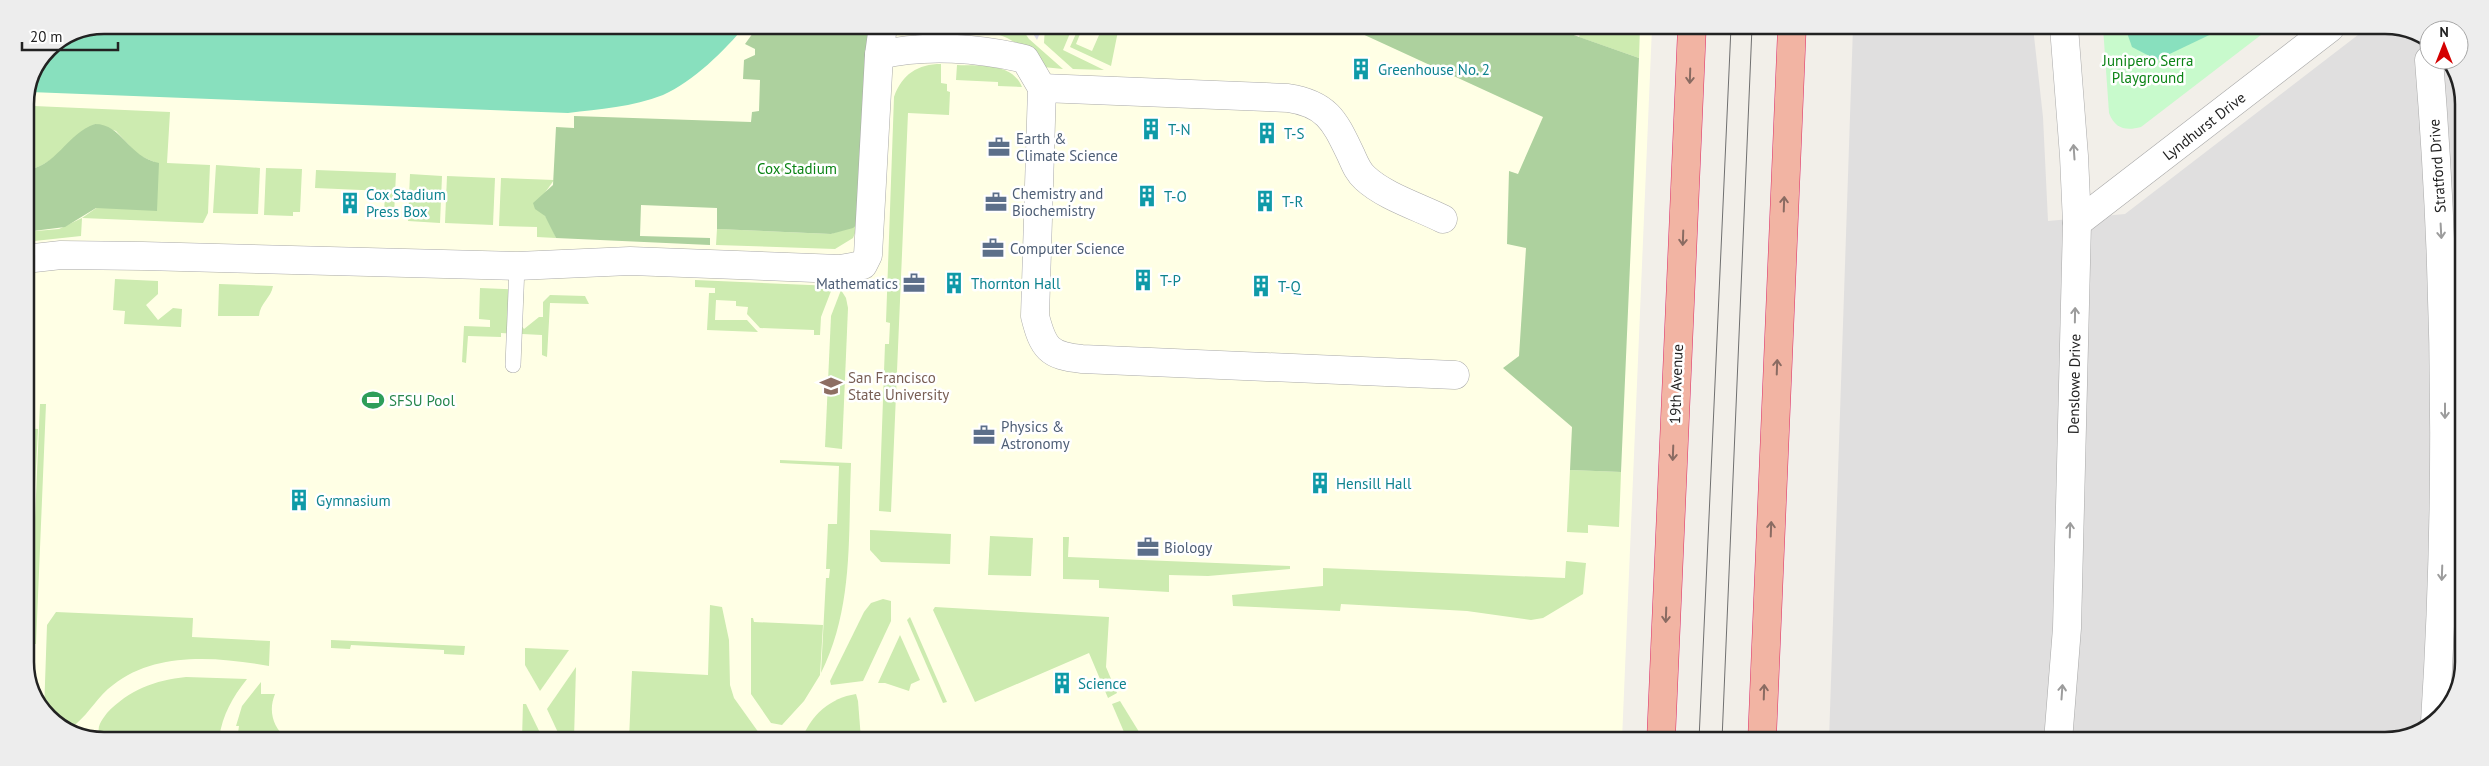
<svg xmlns="http://www.w3.org/2000/svg" width="2489" height="766" viewBox="0 0 2489 766" font-family="'PT Sans',sans-serif">
<rect width="100%" height="100%" fill="#f2efe9"/>
<!-- residential -->
<path fill="#e0dfdf" d="M1853 27H2033L2043 117 2048 221 2125 214 2367 28H2406L2429 43V60H2449L2464 98 2461 683 2433 725 2386 741 1829 740Z"/>
<!-- education -->
<path fill="#ffffe5" d="M104 25 1652 27 1622 740 83 738 41 710 25 668V103L48 48Z"/>
<!-- grass -->
<g fill="#cdebb0">
<path d="M899 26H919L917 32H901Z"/>
<path d="M972 26H1020L1029 39 1063 69 1043 67C1008 30 996 32 947 30Z"/>
<path d="M1045 26H1073L1063 50 1104 70 1073 69 1044 43Z"/>
<path d="M1103 26H1119L1111 66 1070 47 1079 27 1082 29 1076 44 1092 51Z"/>
<path d="M1582 27H1640L1639 58 1579 37Z"/>
<path d="M941 64V83L947 84V91L950 92 949 115 908 113 891 512 879 511 885 344H889L890 323 886 322 894 97C902 74 918 64 941 64Z"/>
<path d="M957 65C979 66 1012 62 1022 87L998 86V82L956 80Z"/>
<path d="M34 106 170 112 167 163 210 165 208 213 203 223 82 218 81 236 25 242V232L59 229 82 218 159 164 138 155 116 131 95 124C71 137 53 168 25 170V120L33 121Z"/>
<path d="M216 165 260 168 258 214 213 213Z"/>
<path d="M266 168 302 169 300 212H293V216L264 215Z"/>
<path d="M316 170 396 173 394 216 384 215 385 191 315 188Z"/>
<path d="M410 174 442 176 440 223 408 221Z"/>
<path d="M447 176 495 178 493 225 445 223Z"/>
<path d="M501 178 554 180 544 194 542 212 549 221 556 238 537 237V227L499 226Z"/>
<path d="M859 223 853 238 835 249 716 245 717 229 831 234Z"/>
<path d="M115 279 158 281V294L146 305 158 320 173 308 182 309 181 327 124 324 125 311 113 310Z"/>
<path d="M695 280 833 286 821 317 820 335H814V330L760 328 747 314 748 307 736 306V301L716 300 715 320H747L758 332 707 330 709 293H715V288L695 287Z"/>
<path d="M219 284 273 286C271 298 260 303 259 316H218Z"/>
<path d="M480 288 524 290 523 303 511 313 524 329 539 317H543V302L550 295 585 296 589 304 550 303 547 357 542 355V335L501 333V337L468 336 466 363 462 362 464 326 490 327V320L479 319Z"/>
<path d="M841 290 846 298 848 308 842 449 825 447 831 316Z"/>
<path d="M40 404H46L36 644H29L28 674 25 668V633H30Z"/>
<path d="M25 428 38 429 35 487H25Z"/>
<path d="M780 460 851 463C848 535 854 607 821 673L826 578H829L830 569H826L828 524H837L839 466 780 463Z"/>
<path d="M1570 470 1621 472 1619 527 1588 525V533L1567 532Z"/>
<path d="M25 490 35 491 30 601H25Z"/>
<path d="M870 530 951 534 950 564 881 562 870 550Z"/>
<path d="M990 536 1033 538 1031 576 988 575Z"/>
<path d="M1063 537H1069L1068 557 1290 566V569L1208 576 1169 575V592L1099 588V580L1063 579Z"/>
<path d="M1566 561 1586 563 1583 594 1543 618 1531 620 1467 611 1341 604 1340 611 1233 606 1232 595 1323 586V568L1565 578Z"/>
<path d="M883 599 891 601V621L863 681 831 685 830 681 864 612 871 603Z"/>
<path d="M710 605 722 607 729 640 730 685 734 698 759 733 751 739H629L632 671 708 675Z"/>
<path d="M935 607 1109 617 1106 667 1117 693 1108 698 1089 653 975 702 933 610Z"/>
<path d="M56 612 193 618 192 637 270 641 269 666C218 657 156 651 113 685 98 696 90 712 76 724 65 729 53 718 44 712L47 625Z"/>
<path d="M910 617 947 702 943 703 907 620Z"/>
<path d="M751 618H753L754 622 823 625 820 675 804 701 782 725 771 723 751 694Z"/>
<path d="M900 635 920 680 911 684 909 691 885 683H878Z"/>
<path d="M331 640 465 646 464 655 444 654V650L351 645 350 649 331 648Z"/>
<path d="M525 648 569 650 540 691 525 665Z"/>
<path d="M576 667 574 739H561L547 709Z"/>
<path d="M186 677 247 679C232 698 223 714 219 738L100 737C96 727 101 721 107 713 129 690 155 680 186 677Z"/>
<path d="M261 682V694H275C268 711 273 727 286 738H234V733H238L239 726H236L242 706Z"/>
<path d="M856 694 858 701 861 739H802C811 715 830 698 856 694Z"/>
<path d="M1120 701 1144 740 1127 739 1112 704Z"/>
<path d="M523 704H526L543 739H522Z"/>
</g>
<!-- forest -->
<g fill="#add19e">
<path d="M758 26H876L859 223 853 228 831 234 717 229V208L641 205 640 236 710 238V245L556 238 545 216 535 209 533 203 553 185 556 127 574 128V116L751 122 752 112 759 111 760 80 743 79 744 60 755 55V49L745 44Z"/>
<path d="M1345 26 1551 27 1639 58 1621 472 1570 470 1572 427 1503 368 1519 356 1526 248 1507 244 1509 171 1518 174 1543 117Z"/>
<path d="M95 124C122 124 128 157 159 163L157 211 96 208 65 227 25 232V170C56 168 67 133 95 124Z"/>
</g>
<!-- park -->
<path fill="#c8facc" d="M2103 27 2270 28 2141 127C2126 131 2115 129 2109 113Z"/>
<!-- pitch -->
<g fill="#88e0be">
<path d="M104 25 745 26C725 50 693 82 663 95 633 107 599 109 568 113L30 92 48 48Z"/>
<path d="M2125 27 2224 28 2157 60 2132 47Z"/>
</g>
<!-- plaza -->
<path fill="#dddde8" d="M1028 26H1043L1037 40Z"/>
<g fill="none" stroke-linecap="round" stroke-linejoin="round">
<!-- service casing -->
<g stroke="#a9a9a9" stroke-width="16">
<path id="service" d="M513 365 517 266"/>
</g>
<!-- minor casing -->
<g stroke="#a9a9a9" stroke-width="29">
<g id="minor">
<path d="M879 55C926 44 979 48 1025 59L1042 88 1035 316C1043 348 1049 356 1082 359L1455 375"/>
<path d="M2429 60C2447 281 2449 501 2435 722"/>
<path d="M1042 88 1288 98C1328 104 1335 122 1351 155 1355 164 1358 172 1365 178 1384 196 1419 207 1443 219"/>
<path d="M2077 223 2330 28"/>
<path d="M25 259 61 255 143 256 517 266 630 261 840 269 863 265 868 255 879 55 883 26"/>
<path d="M2058 741 2067 628 2077 223 2074 156 2064 27"/>
</g>
</g>
<!-- trunk casing -->
<g stroke="#dc2a67" stroke-width="29">
<g id="trunk">
<path d="M1661 740 1692 27"/>
<path d="M1762 740 1792 27"/>
</g>
</g>
<!-- service -->
<use href="#service" stroke="#fff" stroke-width="15"/>
<!-- minor -->
<use href="#minor" stroke="#fff" stroke-width="28"/>
<!-- trunk -->
<use href="#trunk" stroke="#f2b4a3" stroke-width="28"/>
<!-- tram -->
<g stroke="#707070" stroke-width="1">
<path d="M1699 740 1731 27"/>
<path d="M1722 740 1752 27"/>
</g>
</g>
<!-- one-way arrows -->
<defs><path id="oneway-shaft" d="M-6 0H5M1.5-3L5.5 0L1.5 3" fill="none" stroke-width="1.6" stroke-linecap="round" stroke-linejoin="round" transform="scale(1.25)"/></defs>
<g stroke="#8a6b62">
<use href="#oneway-shaft" transform="translate(1690 76) rotate(92)"/>
<use href="#oneway-shaft" transform="translate(1784 204) rotate(-88)"/>
<use href="#oneway-shaft" transform="translate(1683 238) rotate(92)"/>
<use href="#oneway-shaft" transform="translate(1777 367) rotate(-88)"/>
<use href="#oneway-shaft" transform="translate(1673 453) rotate(92)"/>
<use href="#oneway-shaft" transform="translate(1771 529) rotate(-88)"/>
<use href="#oneway-shaft" transform="translate(1666 615) rotate(92)"/>
<use href="#oneway-shaft" transform="translate(1764 692) rotate(-88)"/>
</g>
<g stroke="#9c9c9c">
<use href="#oneway-shaft" transform="translate(2074 152) rotate(-94)"/>
<use href="#oneway-shaft" transform="translate(2441 231) rotate(87)"/>
<use href="#oneway-shaft" transform="translate(2075 315) rotate(-89)"/>
<use href="#oneway-shaft" transform="translate(2445 411) rotate(90)"/>
<use href="#oneway-shaft" transform="translate(2070 530) rotate(-88)"/>
<use href="#oneway-shaft" transform="translate(2442 573) rotate(92)"/>
<use href="#oneway-shaft" transform="translate(2062 692) rotate(-86)"/>
</g>
<!-- icons -->
<defs>
<g id="building-bare" transform="scale(1.725)"><path d="M-4-6H4V6H1V3H-1V6H-4ZM-2.5-4.3h1.7v1.8h-1.7ZM.8-4.3h1.7v1.8H.8ZM-2.5-1h1.7V.8h-1.7ZM.8-1h1.7V.8H.8Z" fill="#0f9aa8" stroke="#fff" stroke-width="2.5" paint-order="stroke"/></g>
<g id="office-bare" transform="scale(1.725)"><path d="M-6-3h4V-5.5h4V-3h4V5H-6ZM-1-4.5V-3h2v-1.5ZM-6 0V1H6V0Z" fill="#5c6f8a" stroke="#fff" stroke-width="2.5" paint-order="stroke"/></g>
<g id="university-bare" transform="scale(1.725)"><path d="M0-5L7-2L0 1L-7-2ZM-4 1L0 2.5L4 1V4Q0 6-4 4Z" fill="#8d6e63" stroke="#fff" stroke-width="2.5" paint-order="stroke"/></g>
<g id="stadium-bare" transform="scale(1.725)"><path d="M0-5a6.5 5 0 1 0 0 10a6.5 5 0 1 0 0-10ZM-3.5-1.8h7v3.6h-7Z" fill="#2e9e5b" stroke="#fff" stroke-width="2.5" paint-order="stroke"/></g>
</defs>
<g fill-rule="evenodd">
<use href="#building-bare" x="1361" y="69"/>
<use href="#building-bare" x="1151" y="129"/>
<use href="#building-bare" x="1267" y="133"/>
<use href="#office-bare" x="999" y="147"/>
<use href="#building-bare" x="1147" y="196"/>
<use href="#building-bare" x="1265" y="201"/>
<use href="#office-bare" x="996" y="202"/>
<use href="#building-bare" x="350" y="203"/>
<use href="#office-bare" x="993" y="248"/>
<use href="#building-bare" x="1143" y="280"/>
<use href="#office-bare" x="914" y="283"/>
<use href="#building-bare" x="954" y="283"/>
<use href="#building-bare" x="1261" y="286"/>
<use href="#university-bare" x="831" y="386"/>
<use href="#stadium-bare" x="373" y="400"/>
<use href="#office-bare" x="984" y="435"/>
<use href="#building-bare" x="1320" y="483"/>
<use href="#building-bare" x="299" y="500"/>
<use href="#office-bare" x="1148" y="547"/>
<use href="#building-bare" x="1062" y="683"/>
</g>
<g text-anchor="middle" dominant-baseline="central" stroke-width="5" stroke-linejoin="round" paint-order="stroke">
<!-- park labels -->
<g font-size="15" fill="#0c8416" stroke="#fff">
<text x="2148" y="60">Junipero Serra<tspan x="2148" dy="17">Playground</tspan></text>
<text x="797" y="168">Cox Stadium</text>
</g>
<!-- culture labels -->
<g font-size="15" fill="#0d838f" stroke="#fff" text-anchor="start">
<text x="1378" y="69">Greenhouse No. 2</text>
<text x="1168" y="129">T-N</text>
<text x="1284" y="133">T-S</text>
<text x="366" y="194">Cox Stadium<tspan x="366" dy="17">Press Box</tspan></text>
<text x="1164" y="196">T-O</text>
<text x="1282" y="201">T-R</text>
<text x="1160" y="280">T-P</text>
<text x="971" y="283">Thornton Hall</text>
<text x="1278" y="286">T-Q</text>
<text x="1336" y="483">Hensill Hall</text>
<text x="316" y="500">Gymnasium</text>
<text x="1078" y="683">Science</text>
</g>
<!-- street labels -->
<g font-size="15" fill="#222" stroke="#fff">
<text transform="translate(2204 126) rotate(-38)">Lyndhurst Drive</text>
<text transform="translate(2437 166) rotate(-94)">Stratford Drive</text>
<text transform="translate(1676 384) rotate(-88)">19th Avenue</text>
<text transform="translate(2074 384) rotate(-89)">Denslowe Drive</text>
</g>
<!-- service labels -->
<g font-size="15" fill="#4e5e75" stroke="#fff" text-anchor="start">
<text x="1016" y="138">Earth &amp;<tspan x="1016" dy="17">Climate Science</tspan></text>
<text x="1012" y="193">Chemistry and<tspan x="1012" dy="17">Biochemistry</tspan></text>
<text x="1010" y="248">Computer Science</text>
<text x="898" y="283" text-anchor="end">Mathematics</text>
<text x="1001" y="426">Physics &amp;<tspan x="1001" dy="17">Astronomy</tspan></text>
<text x="1164" y="547">Biology</text>
</g>
<!-- education labels -->
<g font-size="15" fill="#785e54" stroke="#fff" text-anchor="start">
<text x="848" y="377">San Francisco<tspan x="848" dy="17">State University</tspan></text>
</g>
<!-- leisure labels -->
<g font-size="15" fill="#27864d" stroke="#fff" text-anchor="start">
<text x="389" y="400">SFSU Pool</text>
</g>
</g>
<!-- crop -->
<path d="M0 0H2489V766H0ZM104 34H2385A70 70 0 0 1 2455 104V662A70 70 0 0 1 2385 732H104A70 70 0 0 1 34 662V104A70 70 0 0 1 104 34Z" fill="#ededed" fill-rule="evenodd"/>
<path fill="none" stroke="#222" stroke-width="2.5" d="M104 34H2385A70 70 0 0 1 2455 104V662A70 70 0 0 1 2385 732H104A70 70 0 0 1 34 662V104A70 70 0 0 1 104 34Z"/>
<!-- north arrow -->
<g transform="translate(2444 45)"><circle r="24" fill="#ffffff" stroke="#a7a7a7"/>
<path d="M0-4L9 19L0 12L-9 19Z" fill="#d40000"/>
<text y="-8" font-size="14" font-weight="bold" text-anchor="middle" fill="#222222">N</text>
</g>
<!-- scale -->
<path d="M22 42v8h96v-8" fill="none" stroke="#222222" stroke-width="2.5"/>
<text x="30" y="42" font-size="15" fill="#222222" stroke="#ffffff" stroke-width="4" paint-order="stroke">20 m</text>
</svg>
